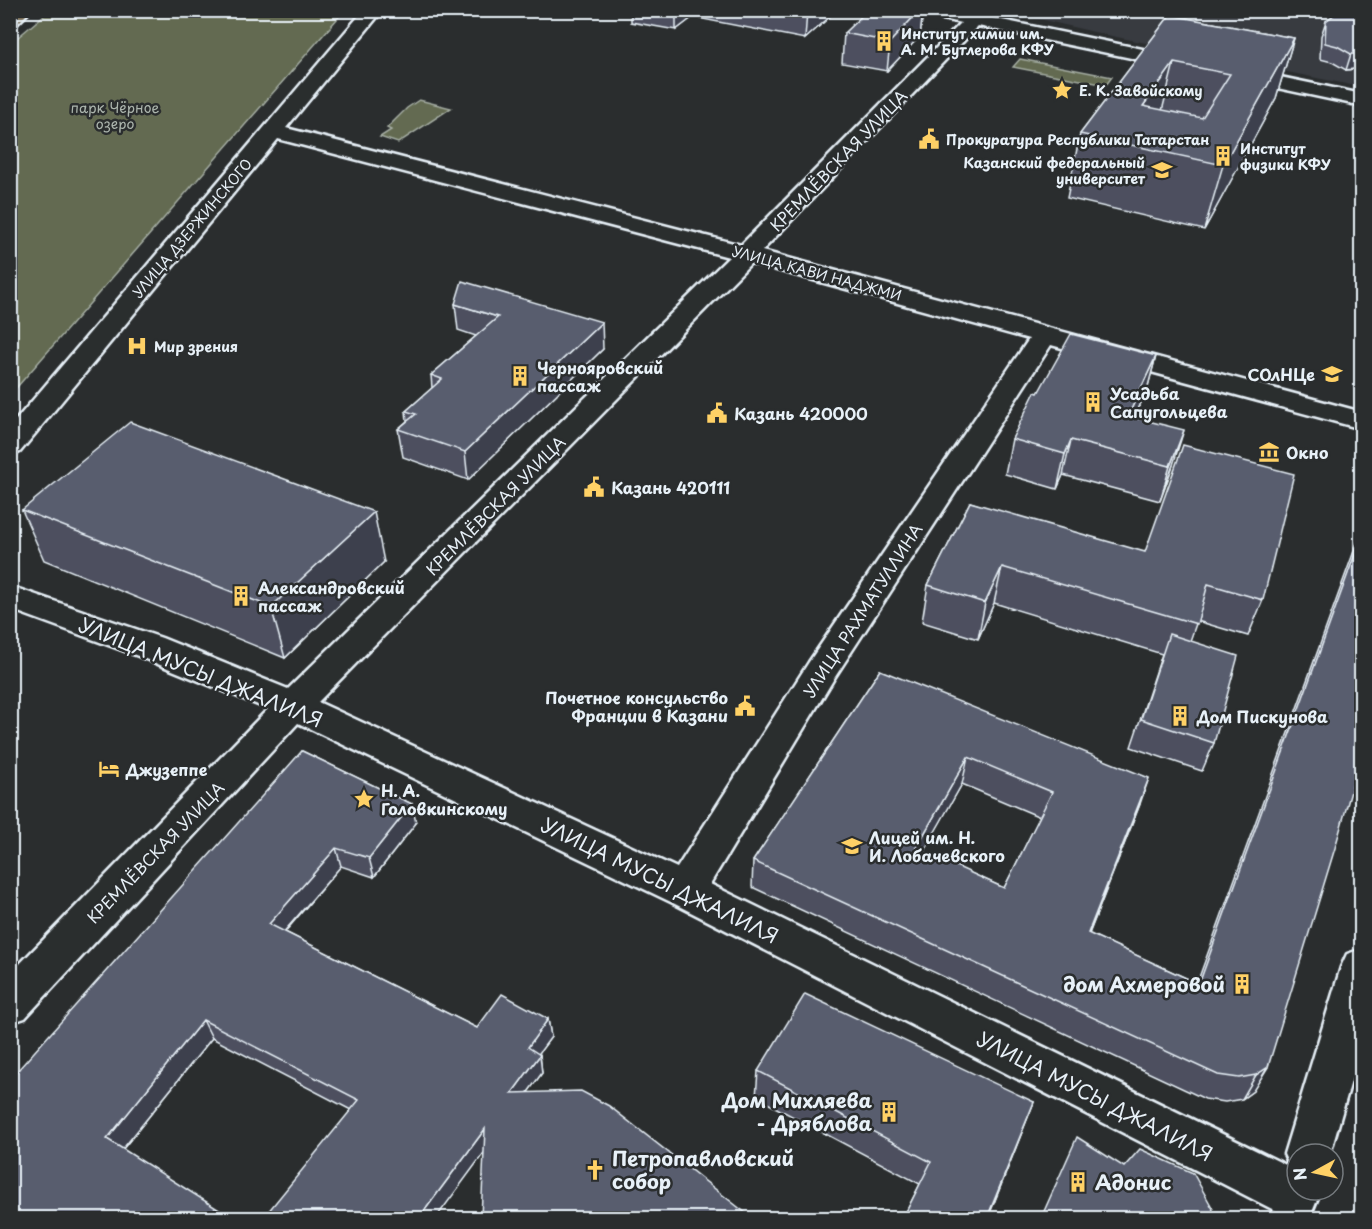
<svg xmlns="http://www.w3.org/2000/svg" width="1372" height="1229" viewBox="0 0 1372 1229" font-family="'Playpen Sans',sans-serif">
<rect width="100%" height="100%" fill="#2a2d2e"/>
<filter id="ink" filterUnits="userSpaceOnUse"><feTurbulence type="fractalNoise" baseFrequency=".0167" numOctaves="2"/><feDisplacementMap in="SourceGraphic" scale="12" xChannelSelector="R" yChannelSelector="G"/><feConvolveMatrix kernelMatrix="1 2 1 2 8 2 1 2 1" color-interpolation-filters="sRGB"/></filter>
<g filter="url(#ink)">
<!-- built -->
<path fill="#383b41" d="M1021 10 1361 11V87L1107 35 1018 14Z"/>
<!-- green -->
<g fill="#636b51" stroke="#a6aea4" stroke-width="1.5">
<path d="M49 11H344L11 394V43Z"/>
<path d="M1020 59 1112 77 1106 85 1013 67Z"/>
<path d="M419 100 451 108 398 143 380 137 391 130 387 128 407 108Z"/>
</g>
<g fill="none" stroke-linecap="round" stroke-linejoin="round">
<!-- minor casing -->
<g stroke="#e8f1f8" stroke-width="5">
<g id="minor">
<path d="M364 10H383L286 128 741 245 961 23 920 14 917 10H955L970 14 973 10H993L987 17 1191 59 1194 63 1191 67 1184 69 978 26 762 251 1362 412V429L1051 345 833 680 710 884 1290 1167 1284 1154 1341 967 1347 954 1362 949V1043L1330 1154H1297V1190H1317L1319 1195 1312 1212 1295 1218 1278 1212 671 902 298 723 25 1018 10 1023V974L268 709 138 656 10 609V586L162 638 288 689 729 257 278 139 20 452 10 455V427ZM751 263 1029 339 809 662 677 868 318 702Z"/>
<path d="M1237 68 1362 94V106L1230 78 1227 74 1230 70Z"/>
</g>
</g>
<!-- major casing -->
<g stroke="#e8f1f8" stroke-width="5">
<path id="major" d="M31 10 16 25 10 26 11 10Z"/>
</g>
<!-- minor -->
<use href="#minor" fill="#2a2d2e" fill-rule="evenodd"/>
<!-- major -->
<use href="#major" fill="#746b52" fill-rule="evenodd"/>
</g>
<!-- wall -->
<g fill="#4d505f" stroke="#e8f1f8" stroke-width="1.5" fill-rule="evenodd">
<path d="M631 10H834V13L805 39 693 17 676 30 631 22Z"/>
<path d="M868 10H923L920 36 887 71 842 63 844 33Z"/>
<path d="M1170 15 1294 38 1276 98 1204 230 1067 198 1080 134Z"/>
<path d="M1326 21 1362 68 1346 70 1332 62 1320 59 1321 36Z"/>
<path d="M455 304 603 349 468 480 403 457 398 429 407 421 406 411 432 388 431 375 476 336 458 330Z"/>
<path d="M1156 356 1147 390 1134 417 1173 465 1160 501 1063 475 1057 489 1005 474 1012 439 1038 393Z"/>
<path d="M970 502 1263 600 1248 636 1197 621 1190 641 1214 743 1202 771 1131 747 1162 654 994 603 978 639 922 622 928 585Z"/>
<path d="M22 510 384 562 285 658 44 560Z"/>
<path d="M1362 529V752L1253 1091 1242 1099 1225 1102 1205 1099 752 887 753 861 880 670 1140 804 1089 934 1197 983ZM962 784 1040 817 1004 888 923 852Z"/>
<path d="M302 751 412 804 416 823 374 877 341 866 285 932 477 1028 548 1019 551 1037 538 1054 540 1055 542 1073 484 1152 351 1110 212 1038 123 1149 10 1218Z"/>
<path d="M758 1071 1034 1102 988 1218H903L920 1184 756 1097Z"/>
</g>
<!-- shaded-wall -->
<g fill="#3e414d" stroke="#e8f1f8" stroke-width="1.5">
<path d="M676 10H693V17L676 30Z"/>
<path d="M834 10V13L805 39 807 11Z"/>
<path d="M920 10H923L920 36 887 71 890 42Z"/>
<path d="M1294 38 1276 98 1204 230 1223 165Z"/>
<path d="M1362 53V68L1346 70 1351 54Z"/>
<path d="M1174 63 1159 123 1143 106Z"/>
<path d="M602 322 603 349 468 480 465 452Z"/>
<path d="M1156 356 1147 390 1119 450 1128 416Z"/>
<path d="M1184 430 1173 465 1160 501 1170 466Z"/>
<path d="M1071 440 1063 475 1057 489 1065 454Z"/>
<path d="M374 512 384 562 285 658 271 607Z"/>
<path d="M1002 567 994 603 978 639 985 603Z"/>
<path d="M968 757 962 784 911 874 916 848Z"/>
<path d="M1149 778 1140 804 1079 959 1088 933Z"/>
<path d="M412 804 416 823 374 877 369 858Z"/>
<path d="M336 848 341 866 275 942 269 924Z"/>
<path d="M548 1019 551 1037 531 1064 528 1047Z"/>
<path d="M203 1020 212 1038 117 1156 107 1139Z"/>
<path d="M540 1055 542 1073 515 1110 512 1093Z"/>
<path d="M1268 1067 1253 1091 1242 1099 1256 1075Z"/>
<path d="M1034 1102 988 1218H987Z"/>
<path d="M485 1129 489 1146 436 1218H419Z"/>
</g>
<!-- building -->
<g fill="#595d6e" stroke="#e8f1f8" stroke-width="1.5" fill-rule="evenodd">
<path d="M868 10H920L890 42 844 33Z"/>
<path d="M1340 10H1362V53L1351 54 1337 46 1325 43 1326 21Z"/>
<path d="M1170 15 1294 38 1223 165 1080 134ZM1174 63 1230 74 1202 118 1143 106Z"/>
<path d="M462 281 602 322 465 452 398 429 416 414 406 411 442 379 431 375 498 317 455 304Z"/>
<path d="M1071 334 1156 356 1128 416 1184 430 1170 466 1071 440 1065 454 1012 439 1035 392 1038 393Z"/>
<path d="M130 422 374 512 271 607 22 510Z"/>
<path d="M1183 445 1294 474 1263 600 1208 584 1197 624 1002 567 985 603 928 585 970 502 1145 552Z"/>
<path d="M1362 535V752L1335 848 1268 1067 1256 1075 1239 1078 1218 1075 753 861 880 670 1149 778 1088 933 1199 984ZM968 757 1052 792 1004 888 916 848Z"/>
<path d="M1169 634 1238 656 1214 743 1141 719Z"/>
<path d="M302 751 412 804 369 858 336 848 269 924 477 1028 502 994 548 1019 528 1047 540 1055 512 1093 581 1091 609 1106 752 1218H481L485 1129 419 1218H263L359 1100 203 1020 107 1139 232 1218H10V1079Z"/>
<path d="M805 994 1034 1102 987 1218H903L931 1162 758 1071Z"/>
<path d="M1077 1137 1124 1167 1140 1149 1193 1173 1213 1209 1210 1218H1041Z"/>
</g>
</g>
<!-- icons -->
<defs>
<g id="building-bare" transform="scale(1.62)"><path d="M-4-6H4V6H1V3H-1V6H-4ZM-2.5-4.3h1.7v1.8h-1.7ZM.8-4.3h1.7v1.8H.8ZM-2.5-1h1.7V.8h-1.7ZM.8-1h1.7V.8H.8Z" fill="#ffd166" stroke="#2a2d2e" stroke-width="2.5" paint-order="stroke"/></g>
<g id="sight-bare" transform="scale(1.62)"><path d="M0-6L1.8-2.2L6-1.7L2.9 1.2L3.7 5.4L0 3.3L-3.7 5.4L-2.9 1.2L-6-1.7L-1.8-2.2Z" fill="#ffd166" stroke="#2a2d2e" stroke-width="2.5" paint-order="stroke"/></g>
<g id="civic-bare" transform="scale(1.62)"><path d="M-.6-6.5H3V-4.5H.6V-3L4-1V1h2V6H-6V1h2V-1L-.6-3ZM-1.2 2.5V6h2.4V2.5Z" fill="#ffd166" stroke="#2a2d2e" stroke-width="2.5" paint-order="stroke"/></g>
<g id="university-bare" transform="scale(1.62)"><path d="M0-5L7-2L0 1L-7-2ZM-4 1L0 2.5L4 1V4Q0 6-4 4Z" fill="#ffd166" stroke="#2a2d2e" stroke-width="2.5" paint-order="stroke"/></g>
<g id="hospital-bare" transform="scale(1.62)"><path d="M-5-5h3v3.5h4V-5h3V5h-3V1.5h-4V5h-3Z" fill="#ffd166" stroke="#2a2d2e" stroke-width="2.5" paint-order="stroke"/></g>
<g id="school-bare" transform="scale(1.62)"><path d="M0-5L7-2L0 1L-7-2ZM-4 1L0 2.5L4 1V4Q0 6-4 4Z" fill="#ffd166" stroke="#2a2d2e" stroke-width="2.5" paint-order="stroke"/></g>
<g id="museum-bare" transform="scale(1.62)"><path d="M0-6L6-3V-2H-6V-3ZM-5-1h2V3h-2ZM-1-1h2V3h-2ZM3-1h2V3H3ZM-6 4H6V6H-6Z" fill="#ffd166" stroke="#2a2d2e" stroke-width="2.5" paint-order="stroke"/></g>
<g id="hotel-bare" transform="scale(1.62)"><path d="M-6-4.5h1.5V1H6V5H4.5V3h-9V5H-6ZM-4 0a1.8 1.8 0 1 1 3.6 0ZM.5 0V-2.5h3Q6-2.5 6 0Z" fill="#ffd166" stroke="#2a2d2e" stroke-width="2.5" paint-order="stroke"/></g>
<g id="church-bare" transform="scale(1.62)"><path d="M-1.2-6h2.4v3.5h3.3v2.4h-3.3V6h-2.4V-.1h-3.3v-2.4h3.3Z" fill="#ffd166" stroke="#2a2d2e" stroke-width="2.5" paint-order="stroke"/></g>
</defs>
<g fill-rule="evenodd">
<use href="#building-bare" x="884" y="41"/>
<use href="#sight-bare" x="1062" y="90"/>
<use href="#civic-bare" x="929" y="139"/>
<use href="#building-bare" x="1223" y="156"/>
<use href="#university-bare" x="1162" y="170"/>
<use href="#hospital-bare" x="137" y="346"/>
<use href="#school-bare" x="1332" y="374"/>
<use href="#building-bare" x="520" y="376"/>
<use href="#building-bare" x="1093" y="402"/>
<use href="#civic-bare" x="717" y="413"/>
<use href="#museum-bare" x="1269" y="452"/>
<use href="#civic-bare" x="594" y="487"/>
<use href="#building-bare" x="241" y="596"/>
<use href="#civic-bare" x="745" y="706"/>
<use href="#building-bare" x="1180" y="716"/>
<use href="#hotel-bare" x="109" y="769"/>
<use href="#sight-bare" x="364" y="799"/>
<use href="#school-bare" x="852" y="846"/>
<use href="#building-bare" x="1242" y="984"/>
<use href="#building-bare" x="889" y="1112"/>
<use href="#church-bare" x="595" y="1170"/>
<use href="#building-bare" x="1078" y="1182"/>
</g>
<g text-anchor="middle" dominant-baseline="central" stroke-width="5" stroke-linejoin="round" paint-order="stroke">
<!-- far-poi labels -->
<g font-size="14" font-weight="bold" fill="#e8f1f8" stroke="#2a2d2e" text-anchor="start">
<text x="901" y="33">Институт химии им.<tspan x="901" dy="16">А. М. Бутлерова КФУ</tspan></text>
<text x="1079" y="90">Е. К. Завойскому</text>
<text x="946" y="139">Прокуратура Республики Татарстан</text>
<text x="1240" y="148">Институт<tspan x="1240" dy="16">физики КФУ</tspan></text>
<text x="1145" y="162" text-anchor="end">Казанский федеральный<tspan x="1145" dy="16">университет</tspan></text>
<text x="154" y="346">Мир зрения</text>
</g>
<!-- far-park labels -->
<g font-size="14" fill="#acb5ad" stroke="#2a2d2e">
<text x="115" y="107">парк Чёрное<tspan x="115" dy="16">озеро</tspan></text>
</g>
<!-- far-street labels -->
<g font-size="14" fill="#e8f1f8" stroke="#2a2d2e">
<text transform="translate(192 228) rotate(-50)">УЛИЦА ДЗЕРЖИНСКОГО</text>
<text transform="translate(817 273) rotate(15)">УЛИЦА КАВИ НАДЖМИ</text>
</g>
<!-- street labels -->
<g font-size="16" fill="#e8f1f8" stroke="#2a2d2e">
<text transform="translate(838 160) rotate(-46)">КРЕМЛЁВСКАЯ УЛИЦА</text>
<text transform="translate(495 505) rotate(-45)">КРЕМЛЁВСКАЯ УЛИЦА</text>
<text transform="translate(862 610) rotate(-57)">УЛИЦА РАХМАТУЛЛИНА</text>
<text transform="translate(155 852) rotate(-46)">КРЕМЛЁВСКАЯ УЛИЦА</text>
</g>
<!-- poi labels -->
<g font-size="16" font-weight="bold" fill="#e8f1f8" stroke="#2a2d2e" text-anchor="start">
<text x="537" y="367">Чернояровский<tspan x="537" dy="18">пассаж</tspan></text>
<text x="1315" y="374" text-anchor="end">СОлНЦе</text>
<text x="1110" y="393">Усадьба<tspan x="1110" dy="18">Сапугольцева</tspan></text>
<text x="734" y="413">Казань 420000</text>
<text x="1286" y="452">Окно</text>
<text x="611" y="487">Казань 420111</text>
<text x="258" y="587">Александровский<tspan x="258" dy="18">пассаж</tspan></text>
<text x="728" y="697" text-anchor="end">Почетное консульство<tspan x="728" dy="18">Франции в Казани</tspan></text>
<text x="1197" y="716">Дом Пискунова</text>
<text x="126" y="769">Джузеппе</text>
<text x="381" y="790">Н. А.<tspan x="381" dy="18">Головкинскому</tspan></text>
<text x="869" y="837">Лицей им. Н.<tspan x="869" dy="18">И. Лобачевского</tspan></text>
</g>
<!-- near-street labels -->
<g font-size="20" fill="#e8f1f8" stroke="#2a2d2e">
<text transform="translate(201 672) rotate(22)">УЛИЦА МУСЫ ДЖАЛИЛЯ</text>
<text transform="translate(660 880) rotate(26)">УЛИЦА МУСЫ ДЖАЛИЛЯ</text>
<text transform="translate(1095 1096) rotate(27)">УЛИЦА МУСЫ ДЖАЛИЛЯ</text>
</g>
<!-- near-poi labels -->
<g font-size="20" font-weight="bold" fill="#e8f1f8" stroke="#2a2d2e" text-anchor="end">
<text x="1225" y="984">дом Ахмеровой</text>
<text x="872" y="1100">Дом Михляева<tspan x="872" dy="23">- Дряблова</tspan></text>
<text x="612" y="1158" text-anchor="start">Петропавловский<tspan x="612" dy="23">собор</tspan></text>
<text x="1095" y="1182" text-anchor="start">Адонис</text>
</g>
</g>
<!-- margin -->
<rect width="1372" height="1229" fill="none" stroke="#2a2d2e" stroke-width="36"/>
<rect x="18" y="18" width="1336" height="1193" fill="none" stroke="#e8f1f8" stroke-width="2" filter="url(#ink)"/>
<!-- north arrow -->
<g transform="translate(1315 1172) rotate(262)"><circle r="28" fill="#2a2d2e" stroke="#767b7f" stroke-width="1.5"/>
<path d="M0-4.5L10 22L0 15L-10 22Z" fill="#ffd166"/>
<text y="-9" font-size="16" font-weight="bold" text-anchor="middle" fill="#e8f1f8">N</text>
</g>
</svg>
